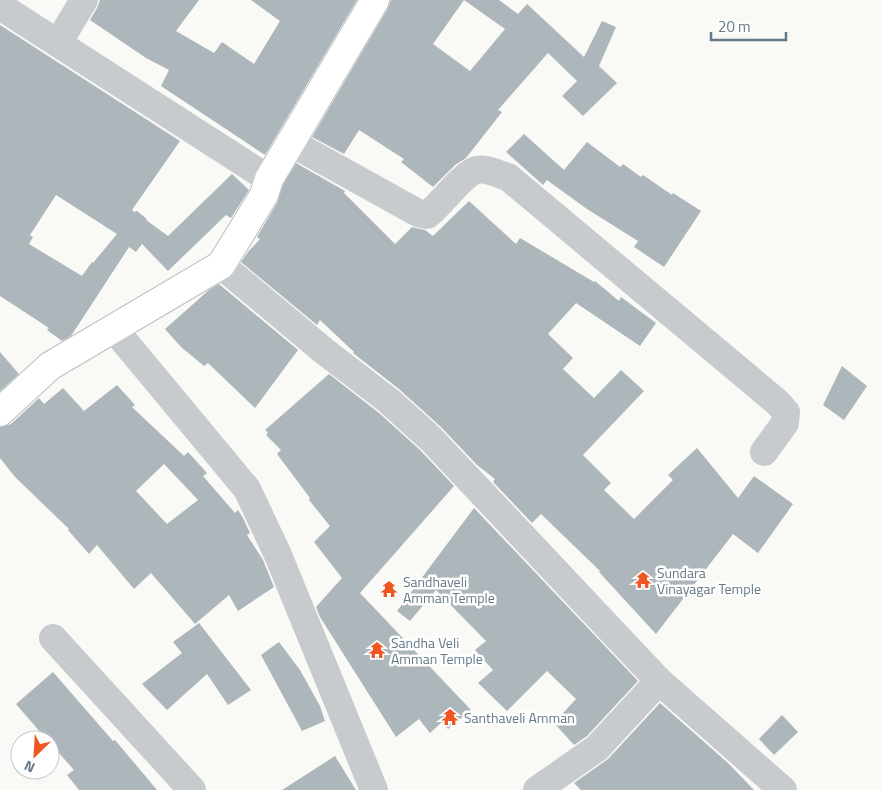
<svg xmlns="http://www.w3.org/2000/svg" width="881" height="790" viewBox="0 0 881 790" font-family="'Titillium Web',sans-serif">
<rect width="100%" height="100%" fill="#f9f9f6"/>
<!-- building -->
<g fill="#adb6bb" fill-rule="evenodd">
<path d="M100 0H199L176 31 214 53 222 42 254 64 280 21 251 0H357L265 155 161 86 169 70 146 58 90 20 97 8Z"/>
<path d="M391 0H464L433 44 470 71 505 29 464 0H499L518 14 527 4 584 57 602 21 616 27 599 66 617 83 583 116 562 96 577 81 548 53 498 110 502 112 466 158 455 165 433 187 401 162 404 159 359 130 344 154 312 137 388 8Z"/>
<path d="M0 25 180 141 132 210 135 212 137 211 147 219 146 220 168 236 232 174 249 190 231 218 226 215 168 271 142 244 136 252 129 247 71 336 62 341 47 330 49 328 0 296ZM56 195 117 234 93 263 92 262 82 276 29 244 33 237 30 235Z"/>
<path d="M524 134 564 170 587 142 620 167 623 164 641 177 643 175 672 195 673 193 701 211 664 267 634 247 638 241 587 209 547 180 543 185 506 152Z"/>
<path d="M296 163 345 191 344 193 395 244 412 227 425 230 433 236 469 201 516 244 520 238 594 282 595 281 619 301 621 297 656 323 640 346 576 303 548 334 573 358 563 369 594 398 621 370 644 391 583 455 611 483 604 490 634 519 673 480 668 475 697 448 738 498 754 476 793 504 758 553 733 534 656 634 599 572 600 571 541 514 532 523 493 482 495 479 477 465 441 427 399 389 353 353 354 352 320 320 317 325 241 262 248 252 260 239 257 237 277 203 283 185Z"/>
<path d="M219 284 298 350 255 408 208 363 204 366 181 347 165 329 209 290Z"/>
<path d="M0 352 19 374 0 391Z"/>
<path d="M842 366 867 386 844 420 823 405Z"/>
<path d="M329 374 379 413 420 450 454 486 360 593 471 710 448 729 442 722 430 733 419 719 396 737 320 617 316 607 342 578 314 542 330 526 309 500 310 498 277 454 281 450 266 435 268 433 265 430Z"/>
<path d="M117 385 135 405 132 407 184 456 188 452 207 473 203 476 235 513 238 510 243 518 250 533 247 535 263 560 274 587 238 611 229 595 195 624 151 573 134 589 97 545 89 554 68 530 69 529 15 477 0 458V427L11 424 39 398 44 404 63 388 84 411ZM164 464 198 500 167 524 136 491Z"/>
<path d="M474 508 638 681 587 736 574 745 554 723 576 699 547 671 507 711 478 683 493 670 475 650 486 641 436 590 410 621 397 611Z"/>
<path d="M199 623 251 690 228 705 207 674 167 710 142 684 182 653 173 642Z"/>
<path d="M279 642 300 670 320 706 325 721 302 731 261 655Z"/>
<path d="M53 672 113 741 115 740 157 790H79L67 775 74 770 50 743V740H47L16 704Z"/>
<path d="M660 703 728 763 754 790H581L574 783 608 759Z"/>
<path d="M782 715 798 732 774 755 759 739Z"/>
<path d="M335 756 356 790H282Z"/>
</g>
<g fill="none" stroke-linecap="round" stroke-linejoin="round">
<!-- major casing -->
<g stroke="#babec2" stroke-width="30">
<path id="major" d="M0 412 50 366 221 265 264 195 269 179 375 0"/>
</g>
<!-- minor -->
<g stroke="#c7cbce" stroke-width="28">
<path d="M0 6 269 179"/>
<path d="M58 43 84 0"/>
<path d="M290 142 418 213 427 215C440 206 463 173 477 170 487 168 498 174 508 177L777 402 786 412 785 423 764 452"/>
<path d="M221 265 324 351 389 401 431 439 659 681 783 790"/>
<path d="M114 329 247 489 278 555 374 790"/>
<path d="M53 638 192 790"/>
<path d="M537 790 597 748 659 681"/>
</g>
<!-- major -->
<use href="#major" stroke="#fff" stroke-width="28"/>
</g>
<!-- icons -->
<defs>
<g id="temple-bare" transform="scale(1.35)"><path d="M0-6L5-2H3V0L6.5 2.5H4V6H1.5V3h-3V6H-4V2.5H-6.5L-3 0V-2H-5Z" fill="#ee5721" stroke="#fff" stroke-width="2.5" paint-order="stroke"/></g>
</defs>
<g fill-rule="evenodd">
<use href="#temple-bare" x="643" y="580"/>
<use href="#temple-bare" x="389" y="589"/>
<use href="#temple-bare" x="377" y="650"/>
<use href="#temple-bare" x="450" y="717"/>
</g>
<g text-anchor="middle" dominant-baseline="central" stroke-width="5" stroke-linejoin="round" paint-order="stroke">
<!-- poi labels -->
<g font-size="14" fill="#667989" stroke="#fff" text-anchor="start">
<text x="657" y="572">Sundara<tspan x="657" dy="16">Vinayagar Temple</tspan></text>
<text x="403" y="581">Sandhaveli<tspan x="403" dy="16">Amman Temple</tspan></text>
<text x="391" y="642">Sandha Veli<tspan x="391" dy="16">Amman Temple</tspan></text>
<text x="464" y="717">Santhaveli Amman</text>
</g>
</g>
<!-- north arrow -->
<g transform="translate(35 755) rotate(205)"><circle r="24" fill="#ffffff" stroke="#c2c9d0"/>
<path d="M0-4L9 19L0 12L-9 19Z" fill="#ee5721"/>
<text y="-8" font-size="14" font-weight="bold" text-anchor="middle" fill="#667989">N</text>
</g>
<!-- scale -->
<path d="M711 32v8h75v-8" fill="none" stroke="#667989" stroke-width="2.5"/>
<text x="718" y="32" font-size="15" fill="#667989" stroke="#ffffff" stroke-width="4" paint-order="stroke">20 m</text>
</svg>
